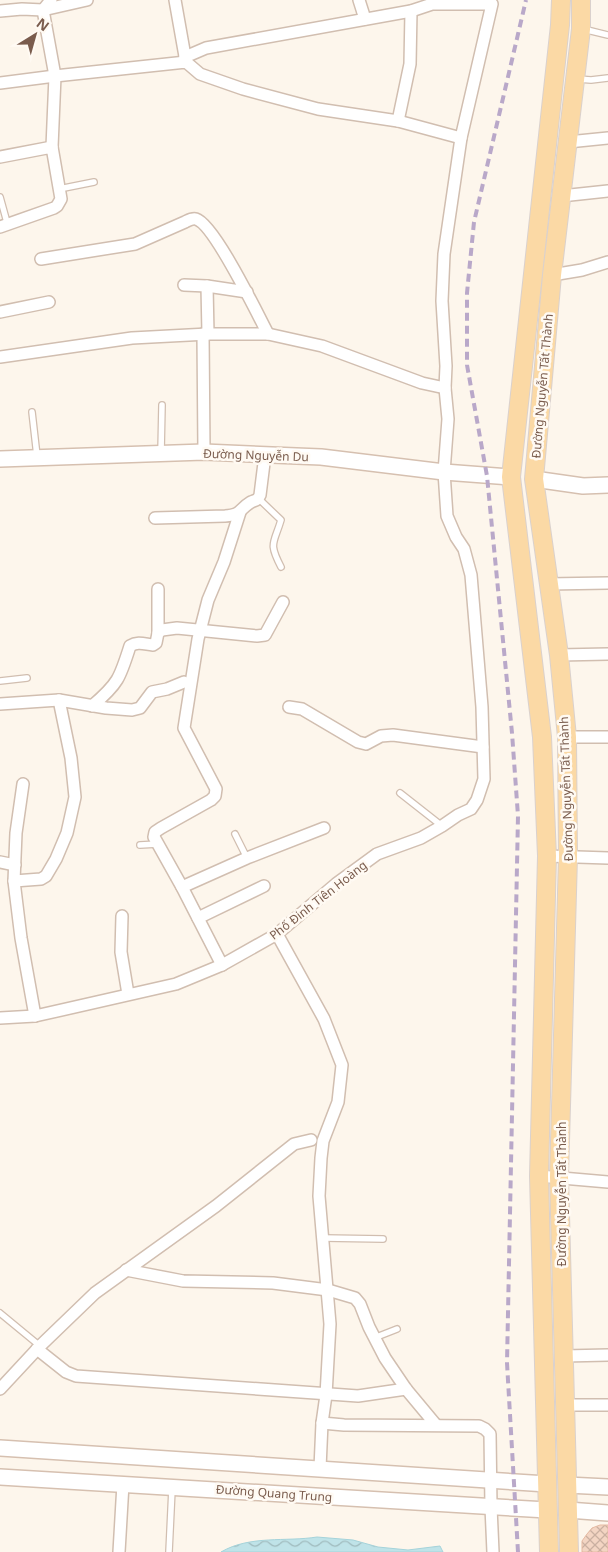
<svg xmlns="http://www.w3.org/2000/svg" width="608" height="1552" viewBox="0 0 608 1552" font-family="'Noto Sans',sans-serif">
<defs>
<pattern id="water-waves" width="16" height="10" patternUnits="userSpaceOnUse" patternTransform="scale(1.25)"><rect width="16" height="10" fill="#bfe3e8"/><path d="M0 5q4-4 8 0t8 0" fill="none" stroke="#a0bbbe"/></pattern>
<pattern id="building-cross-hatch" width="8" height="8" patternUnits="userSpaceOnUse" patternTransform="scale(1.25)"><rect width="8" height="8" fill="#f3d5c3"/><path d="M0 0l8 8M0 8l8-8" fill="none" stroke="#cab0a1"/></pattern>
</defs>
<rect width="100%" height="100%" fill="#fdf6ec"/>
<!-- water -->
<path fill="url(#water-waves)" stroke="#a5d3da" d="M317 1537 353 1540 378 1547 408 1550 440 1546 443 1552H221C250 1535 286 1542 317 1537Z"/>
<!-- building -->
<path fill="url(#building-cross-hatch)" stroke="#e6bba3" d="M600 1525H608V1552H582V1541L587 1534 592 1528Z"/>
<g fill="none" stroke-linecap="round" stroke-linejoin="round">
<!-- lane casing -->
<g stroke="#d1beb0" stroke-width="8">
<g id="lane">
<path d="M583 29 608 35"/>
<path d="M578 79 591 80 608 78"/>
<path d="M59 189 94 182"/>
<path d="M0 197 8 226"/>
<path d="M32 412 37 456"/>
<path d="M161 452 162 405"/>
<path d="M259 499 281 520C274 544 268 542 281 567"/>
<path d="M0 681 27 678"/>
<path d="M400 793 442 826"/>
<path d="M235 834 247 858"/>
<path d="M140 845 158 844"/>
<path d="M324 1238 383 1239"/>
<path d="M0 1313 40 1346"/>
<path d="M374 1338 397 1329"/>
<path d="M169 1552 172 1489"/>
</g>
</g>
<!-- street casing -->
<g stroke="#d1beb0" stroke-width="14">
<g id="street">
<path d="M51 0 43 10 55 76 52 147"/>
<path d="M175 0 186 62"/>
<path d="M359 0 365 19"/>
<path d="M0 11 22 9 43 10 87 0"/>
<path d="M0 83 55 76 186 62 200 74 243 89 318 109 398 121 461 138"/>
<path d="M398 121 410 64 411 11"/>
<path d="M568 142 608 138"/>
<path d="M0 157 52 147 61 199 57 206 54 208 0 227"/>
<path d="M561 196 608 191"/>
<path d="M41 259 135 244 185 222C189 220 192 218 196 219 214 224 258 315 268 334"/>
<path d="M552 275 582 270 608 262"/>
<path d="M184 285 207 286 247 292"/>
<path d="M207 286 208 334"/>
<path d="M0 312 49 302"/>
<path d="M203 334 204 452"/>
<path d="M0 357 132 338 208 334H268L322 346 422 383 445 388"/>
<path d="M155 518 225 516C242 515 238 510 251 502 256 500 258 500 260 495L265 455"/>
<path d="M548 584 608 583"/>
<path d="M158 633V589"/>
<path d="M559 655 608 654"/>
<path d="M0 704 59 700 106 708 132 710 140 708 152 692 167 689 184 682"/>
<path d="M92 706C118 684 120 678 130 646 138 641 144 644 153 645L156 643 158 633 162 630 177 628 257 636 265 635 283 602"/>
<path d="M289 707 302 709 358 742 366 744 381 736 393 735 483 747"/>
<path d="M567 737H608"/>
<path d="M23 784 16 833 14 881 21 938 35 1016"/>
<path d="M547 856 608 858"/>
<path d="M0 862 15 865"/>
<path d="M14 881 41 879 46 876 56 859 67 833 75 797 71 758 59 700"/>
<path d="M182 887 247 858 324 828"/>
<path d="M122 916 121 952 128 994"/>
<path d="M198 918 264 886"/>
<path d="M277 934 324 1019 342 1065 338 1102 323 1141 321 1158 319 1196 330 1324 326 1395 322 1423 320 1468"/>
<path d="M222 965 182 887 154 837 155 832 161 828 211 800 215 796 216 789 184 728 198 639 208 600 224 562 240 512"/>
<path d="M0 1018 35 1016 176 984 222 965 277 934 336 884 377 854 421 838 442 826 458 815 471 809 477 800 484 779 482 707 471 575 464 549 456 537 447 516 444 472 448 419 445 388 446 366 442 301 444 254 461 138 492 4H432L411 11 206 48 185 57"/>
<path d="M539 1176 608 1182"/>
<path d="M126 1270 183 1281 273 1283 328 1290 355 1298 360 1304 369 1327 385 1358 406 1389 436 1425"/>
<path d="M37 1349 66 1372 76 1376 358 1396 406 1389"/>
<path d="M564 1356 608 1355"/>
<path d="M0 1389 40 1346 95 1293 216 1206 294 1144 311 1140"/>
<path d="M565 1405H608"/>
<path d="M322 1423 344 1425 479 1426 485 1429 490 1434 491 1507 493 1552"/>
<path d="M119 1552 123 1484"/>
</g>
</g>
<!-- secondary casing -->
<g stroke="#d6c0b0" stroke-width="18">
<g id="secondary">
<path d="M0 459 204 452 321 457 444 472 511 477"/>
<path d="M534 479 583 486 608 485"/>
<path d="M0 1448 547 1484"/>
<path d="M0 1477 547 1510"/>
<path d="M567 1485 608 1487"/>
<path d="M568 1510 608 1513"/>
</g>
</g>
<!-- primary casing -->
<g stroke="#dad1cd" stroke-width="20">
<g id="primary">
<path d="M549 1552 539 1176 547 856 542 737 511 477 560 25 561 0"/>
<path d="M569 1552 559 1177 568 857 567 737 559 655 534 479 552 275 581 29V0"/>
</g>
</g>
<!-- lane -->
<use href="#lane" stroke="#fff" stroke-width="5.5"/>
<!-- street -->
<use href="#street" stroke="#fff" stroke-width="11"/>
<!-- secondary -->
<use href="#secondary" stroke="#fff" stroke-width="15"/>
<!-- primary -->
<use href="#primary" stroke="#fbd9a5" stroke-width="18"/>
<!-- rail -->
<path stroke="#b9a8c9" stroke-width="4" stroke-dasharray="8 5" stroke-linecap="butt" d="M518 1552 507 1363 518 816 512 733 487 476 467 365V293L474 222 526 0"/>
</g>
<g text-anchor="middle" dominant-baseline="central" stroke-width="5" stroke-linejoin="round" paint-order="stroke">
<!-- street labels -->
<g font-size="12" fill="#7a5c4d" stroke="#fffaf3">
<text transform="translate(542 386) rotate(-85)">Đường Nguyễn Tất Thành</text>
<text transform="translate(256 455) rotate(2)">Đường Nguyễn Du</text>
<text transform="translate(566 789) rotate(-92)">Đường Nguyễn Tất Thành</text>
<text transform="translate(318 900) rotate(-38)">Phố Đinh Tiên Hoàng</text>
<text transform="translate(561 1194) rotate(-90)">Đường Nguyễn Tất Thành</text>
<text transform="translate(274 1493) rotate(4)">Đường Quang Trung</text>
</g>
</g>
<!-- north arrow -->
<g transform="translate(35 35) rotate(37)" stroke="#fffaf3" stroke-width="4" paint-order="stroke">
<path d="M0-4L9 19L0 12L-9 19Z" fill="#7a5c4d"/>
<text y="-8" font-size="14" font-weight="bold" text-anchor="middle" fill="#7a5c4d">N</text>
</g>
</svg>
